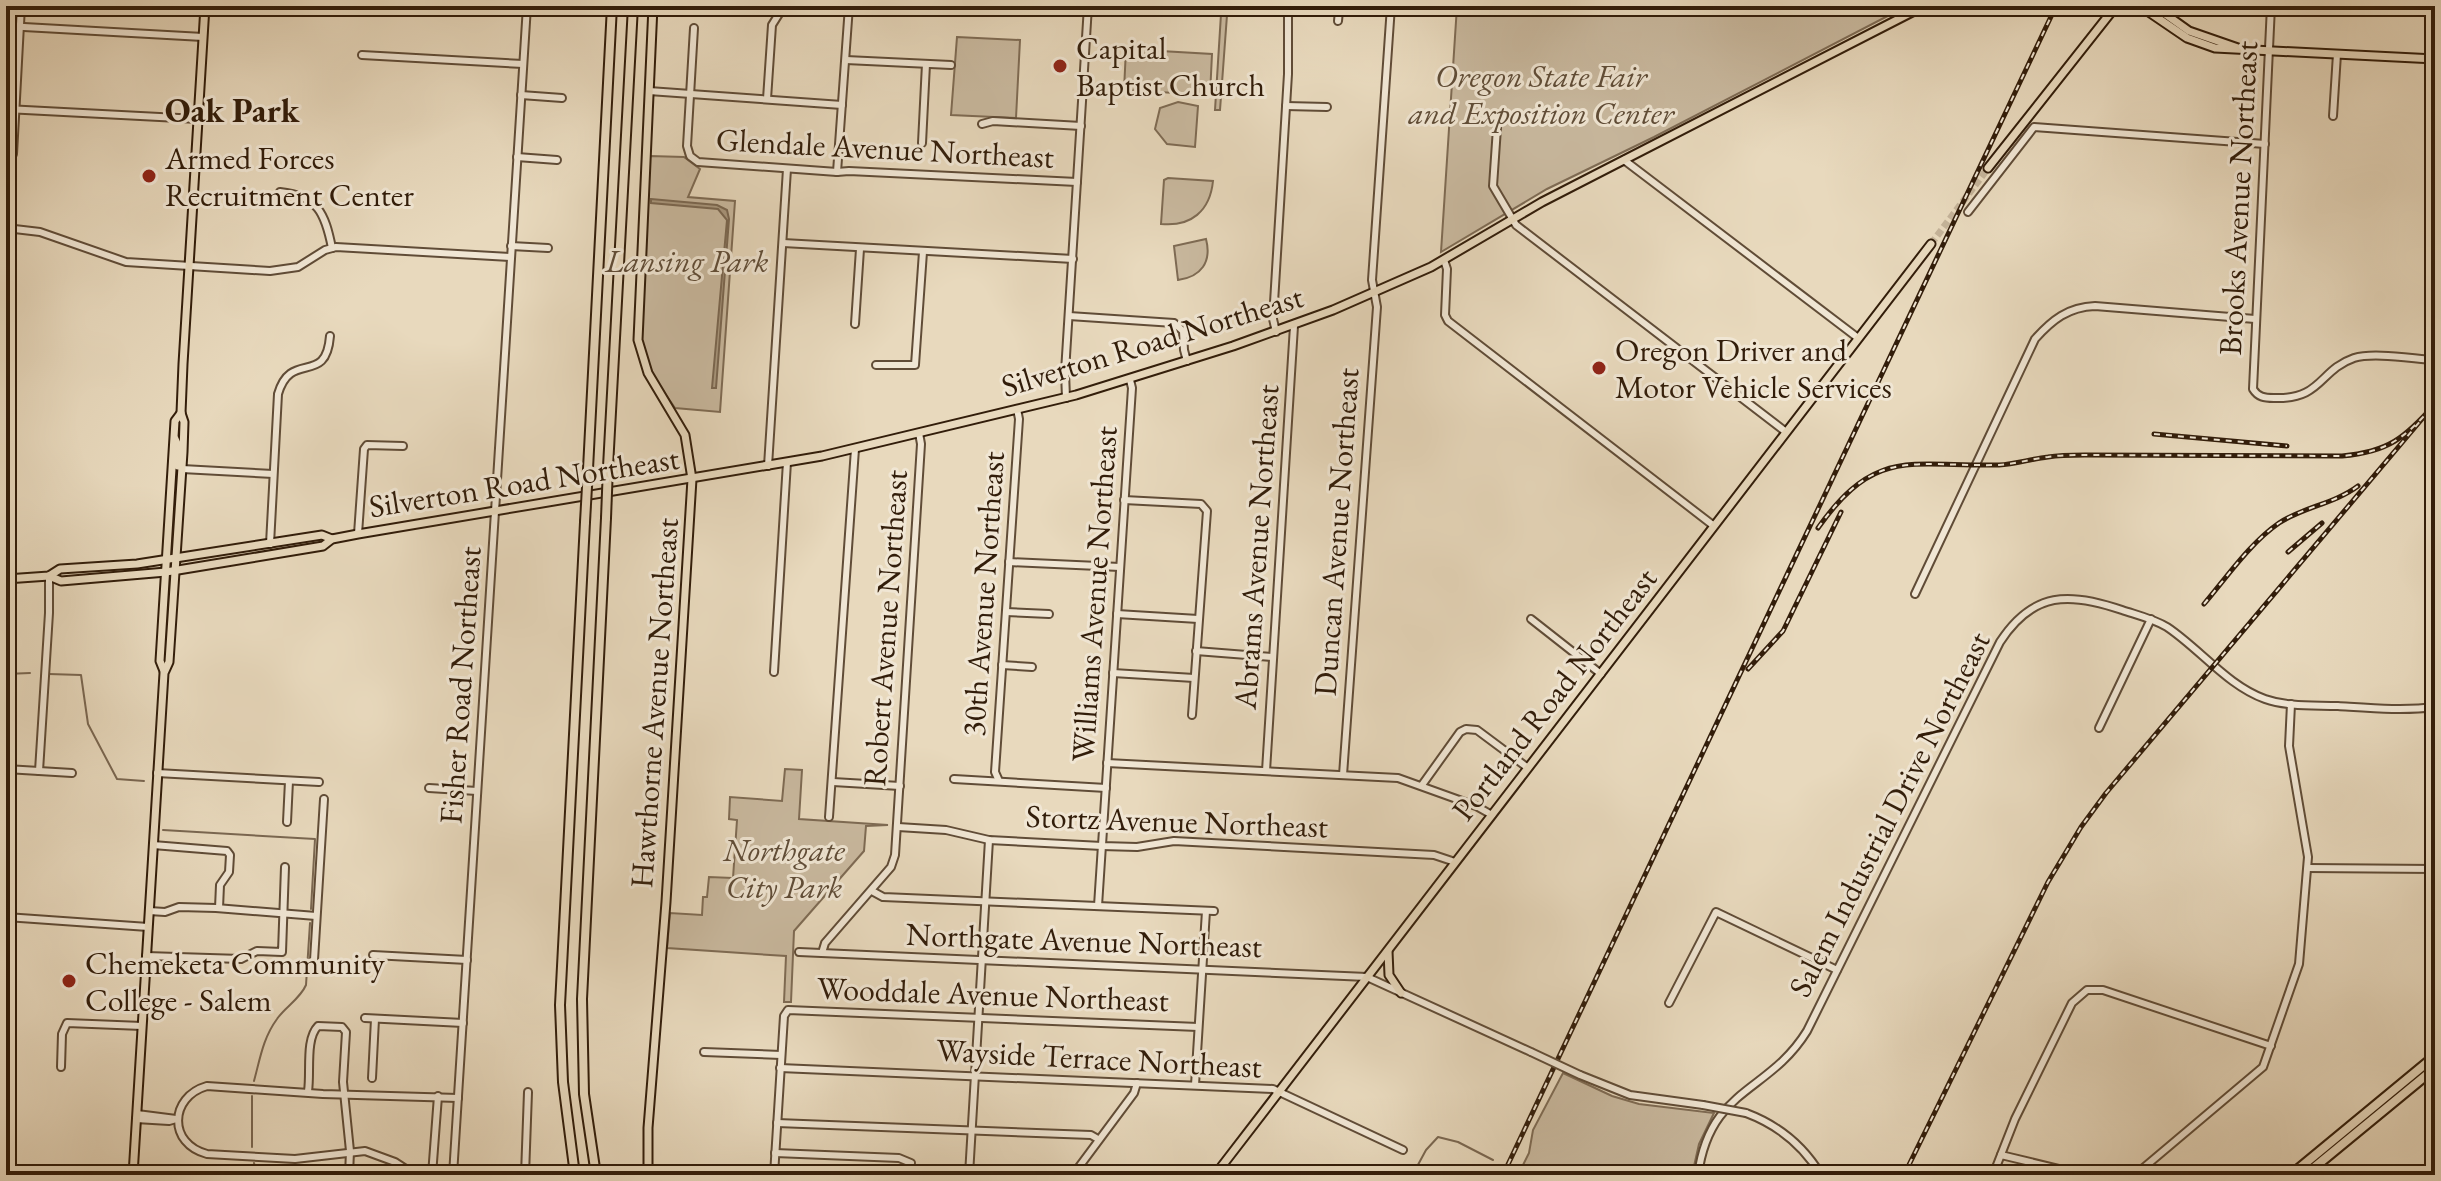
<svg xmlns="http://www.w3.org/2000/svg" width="2441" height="1181" viewBox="0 0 2441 1181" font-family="'EB Garamond',serif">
<rect width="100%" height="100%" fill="#e8d9bd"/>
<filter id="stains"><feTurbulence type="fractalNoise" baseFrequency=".0025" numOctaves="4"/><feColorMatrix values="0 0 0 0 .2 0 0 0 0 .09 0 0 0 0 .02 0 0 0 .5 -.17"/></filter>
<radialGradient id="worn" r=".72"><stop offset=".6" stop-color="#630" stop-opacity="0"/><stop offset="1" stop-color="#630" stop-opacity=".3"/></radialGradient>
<!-- green -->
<g fill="#c9b99f" stroke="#7e6b54" stroke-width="2">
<path d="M1457 6H1907L1654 137 1547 189 1441 252Z"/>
<path d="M1221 14 1227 15 1220 110H1215Z"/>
<path d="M957 37 1020 40 1016 118 951 115Z"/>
<path d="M1126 49 1212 54 1210 95 1124 90Z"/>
<path d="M1178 102 1198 106 1195 147 1167 144 1155 129 1160 108Z"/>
<path d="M650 156 684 157 700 169 688 197 735 201 720 412 675 408 655 379 642 348 641 300Z"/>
<path d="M1168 178 1213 181C1210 211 1191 227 1161 224L1164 180Z"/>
<path d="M1206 239C1212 262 1201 277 1178 280L1174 246Z"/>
<path d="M785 769 802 770 799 819 888 825 866 826 864 851 794 931 791 1002H784L786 956 667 948 670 913 702 915 703 897H707L709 877 733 878 737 820 729 819 730 797 782 801Z"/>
<path d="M1563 1073 1612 1096 1639 1104 1714 1113 1699 1144 1692 1175H1518L1529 1153 1533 1130Z"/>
</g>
<!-- water -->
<path fill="#aa9980" stroke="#7a6751" stroke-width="2" d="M651 199 717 205 727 210 729 219 716 388H712L727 220 718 209 651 203Z"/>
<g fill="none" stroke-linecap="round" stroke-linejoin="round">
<!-- stream -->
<g stroke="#7a6751" stroke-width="2">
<path d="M6 674 30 673"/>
<path d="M49 674 81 675 88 724 117 779 144 781"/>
<path d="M163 830 315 839 311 909"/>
<path d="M254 1081C260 1059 263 1038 277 1019 285 1007 300 999 306 985L310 923"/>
<path d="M252 1147V1096"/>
<path d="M254 1163 257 1175"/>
<path d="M1522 1171 1529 1175"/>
<path d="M1409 1175 1413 1174 1426 1150 1438 1137 1458 1142 1493 1160"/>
</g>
<!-- major-tunnel -->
<path stroke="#c4b399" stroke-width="7" stroke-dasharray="7 3.5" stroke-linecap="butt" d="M1931 244 1988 168"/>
<!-- minor casing -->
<g stroke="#604c37" stroke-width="10">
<g id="minor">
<path d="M2271 6 2253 389C2258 397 2264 398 2274 398 2322 400 2319 370 2354 358 2374 352 2414 359 2435 360"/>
<path d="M1288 8 1339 11 1338 21"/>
<path d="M6 26 203 37"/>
<path d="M694 28 687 146 690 156 698 162 837 172 849 171 1077 182"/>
<path d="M362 55 523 64"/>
<path d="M846 60 951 65"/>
<path d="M649 91 842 105"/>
<path d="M521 95 562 98"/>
<path d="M767 99 772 25 784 6"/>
<path d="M1286 106 1327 107"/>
<path d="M6 109 198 119"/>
<path d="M2333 116 2337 54"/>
<path d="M982 124 993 121 1081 126"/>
<path d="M1497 128 1493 186 1516 225 1786 432"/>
<path d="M922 143 926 64"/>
<path d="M13 154 21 6"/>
<path d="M517 157 557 160"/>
<path d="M1624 160 1858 338"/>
<path d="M837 172 849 6"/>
<path d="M280 192C318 196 325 213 332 248"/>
<path d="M1968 212 2034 127 2265 144"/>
<path d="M6 228 40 232 126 262 270 271 298 267 325 250 336 247 510 257"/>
<path d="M783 243 1073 259"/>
<path d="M511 246 548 248"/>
<path d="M1444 260 1447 269 1445 315 1448 321 1714 526"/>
<path d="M1069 316 1174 323 1183 331 1184 350 1187 361"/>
<path d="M855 324 860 249"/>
<path d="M1276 332 1273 319 1288 74V6"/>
<path d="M876 365H915L923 252"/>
<path d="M1066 398 1065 372 1088 6"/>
<path d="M768 466 787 169"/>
<path d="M182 469 273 474"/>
<path d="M1124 500 1201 504 1207 511 1192 715"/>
<path d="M358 534 364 449 367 445 403 446"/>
<path d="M270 544 278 394C291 349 326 387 330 336"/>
<path d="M1009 562 1120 567"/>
<path d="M1915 594 2035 339C2052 320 2068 307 2095 306L2255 319"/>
<path d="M1006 612 1049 614"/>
<path d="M1117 614 1198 619"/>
<path d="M1531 619 1601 674"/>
<path d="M1196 651 1272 657"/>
<path d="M1002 665 1032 667"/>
<path d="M774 672 787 462"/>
<path d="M1113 673 1194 678"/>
<path d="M2099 728 2151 619"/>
<path d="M1107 763 1398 778 1476 806 1492 815"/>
<path d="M6 769 72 773"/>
<path d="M39 771 49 613V576"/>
<path d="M1266 771 1294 326"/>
<path d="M157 773 319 782"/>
<path d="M1343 775 1377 307 1372 280 1391 6"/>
<path d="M954 779 1106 788"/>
<path d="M999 781 995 772 1019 419 1017 409"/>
<path d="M833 782 900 786"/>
<path d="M1422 785 1460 732 1466 729 1477 730 1528 768"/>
<path d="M429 788 477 791"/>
<path d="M829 817 855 449"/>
<path d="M287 822 289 781"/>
<path d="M898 827 946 830 989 840 1102 846 1137 847 1174 841 1434 855 1455 862"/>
<path d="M153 845 227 851 230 855 229 872 220 885 219 908"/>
<path d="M2308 868 2435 869"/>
<path d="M872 891 883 897 1214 911"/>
<path d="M1098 906 1132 388 1130 380"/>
<path d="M149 911 165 912 179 907 216 908 316 916"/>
<path d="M6 917 148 927"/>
<path d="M799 952 1367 977 1531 1052"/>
<path d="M822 953 825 943 891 867 895 855 921 444 919 433"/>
<path d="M373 955 467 960"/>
<path d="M146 956 241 959 257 951 282 952 285 867"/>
<path d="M314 960 324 799"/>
<path d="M1669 1003 1716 912 1837 970"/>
<path d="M365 1018 463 1023"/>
<path d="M704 1052 781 1055"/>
<path d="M61 1067 62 1034 67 1023 142 1026"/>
<path d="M780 1068 1273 1089 1403 1150"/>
<path d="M1580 1075 1630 1095 1703 1105"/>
<path d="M372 1078 375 1019"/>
<path d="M1195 1085 1206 911"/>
<path d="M308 1091C311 1072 305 1039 318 1026L342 1027 346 1032 343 1082 350 1151 349 1175"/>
<path d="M1746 1113C1778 1125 1803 1145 1821 1175"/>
<path d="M137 1114 176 1119"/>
<path d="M136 1119 169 1121 176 1119"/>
<path d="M777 1123 1091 1135 1098 1139"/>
<path d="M775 1153 899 1158 911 1163"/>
<path d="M2001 1155 2084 1175"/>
<path d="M415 1175 395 1162 365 1151 295 1159 207 1154C168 1144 169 1097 207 1086L323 1094 458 1098"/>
<path d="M432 1175 438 1096"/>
<path d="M453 1175 527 6"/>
<path d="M525 1175 528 1092"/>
<path d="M774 1175 784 1016 788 1010 1198 1027"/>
<path d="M969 1175 989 840"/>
<path d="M1073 1175 1134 1093 1137 1083"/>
<path d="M1698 1175C1710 1087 1768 1094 1807 1031L2000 642C2033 591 2070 592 2122 610 2137 615 2154 619 2167 627 2200 649 2228 686 2265 699 2288 707 2314 705 2338 706 2370 708 2403 711 2435 707"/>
<path d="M1993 1175 2015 1119 2072 1003 2087 990H2103L2271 1046"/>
<path d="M2135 1175 2263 1067 2299 964 2308 857 2289 746 2291 704"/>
</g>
</g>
<!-- major casing -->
<g stroke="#321d0a" stroke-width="11">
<g id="major">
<path d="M2140 6 2187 38 2215 48 2435 59"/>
<path d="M2154 6 2189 31 2238 48"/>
<path d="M1988 168 2116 6"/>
<path d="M175 439 178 446V466"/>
<path d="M49 576 61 581 166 572 323 546 332 539 358 534 822 456 1076 395 1233 346 1333 310 1431 267 1542 202 1924 6"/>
<path d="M6 579 49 576 60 569 137 564 322 535 332 539"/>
<path d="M164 671 160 661 175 421 181 413"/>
<path d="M1388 951 1389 975 1401 993"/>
<path d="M133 1175 164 673 169 662 183 452 184 422 181 413 183 364 205 6"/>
<path d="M648 1175V1128L666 902 692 479 685 435 648 373 638 340 653 6"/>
<path d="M1215 1175 1931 244"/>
</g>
</g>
<!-- highway casing -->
<g stroke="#321d0a" stroke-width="12">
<g id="highway">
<path d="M608 467 633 6"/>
<path d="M588 469 612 6"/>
<path d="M575 1175 563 1082 560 1005 585 522"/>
<path d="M596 1175 584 1094 582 999 606 518"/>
<path d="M2291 1175 2435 1056"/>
<path d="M2305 1175 2435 1068"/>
</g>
</g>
<!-- minor -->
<use href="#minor" stroke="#f0e6d4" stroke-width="6"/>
<!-- major -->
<use href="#major" stroke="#e8d9bd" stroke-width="7"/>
<!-- highway -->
<use href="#highway" stroke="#e8d9bd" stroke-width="8"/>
<!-- rail casing -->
<g stroke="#321d0a" stroke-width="5">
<g id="rail">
<path d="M2154 434 2287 446"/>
<path d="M1818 528C1876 446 1911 467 1999 465 2015 464 2031 459 2048 457 2060 455 2073 455 2085 455L2342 456C2388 452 2405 438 2435 404"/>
<path d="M2288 552 2322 523"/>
<path d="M2204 604C2227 577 2250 543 2279 523 2303 507 2334 504 2358 486"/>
<path d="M1748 669 1783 631 1841 512"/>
<path d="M1503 1175 2056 6"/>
<path d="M1904 1175 2048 882 2081 827 2106 793 2422 419"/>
</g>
</g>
<!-- rail -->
<use href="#rail" stroke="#f0e6d4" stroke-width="2" stroke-dasharray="6" stroke-linecap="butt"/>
<!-- minor-bridge casing -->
<g stroke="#604c37" stroke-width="10" stroke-linecap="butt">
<g id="minor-bridge">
<path d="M1531 1052 1580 1075"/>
<path d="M1703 1105 1746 1113"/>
</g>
</g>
<!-- highway-bridge casing -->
<g stroke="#321d0a" stroke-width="12" stroke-linecap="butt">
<g id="highway-bridge">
<path d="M606 518 608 467"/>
<path d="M585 522 588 469"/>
</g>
</g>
<!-- minor-bridge -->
<use href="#minor-bridge" stroke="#f0e6d4" stroke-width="6"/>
<!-- highway-bridge -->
<use href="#highway-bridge" stroke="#e8d9bd" stroke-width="8"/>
</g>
<!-- markers -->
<g fill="#8f2418" stroke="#f0e6d4" stroke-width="3">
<circle cx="1060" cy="66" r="8"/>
<circle cx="149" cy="176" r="8"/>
<circle cx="1599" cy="368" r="8"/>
<circle cx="69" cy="981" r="8"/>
</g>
<g text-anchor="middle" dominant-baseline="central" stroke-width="6" stroke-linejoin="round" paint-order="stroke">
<!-- poi labels -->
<g font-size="32" fill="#321d0a" stroke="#f0e6d4" text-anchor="start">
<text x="1076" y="48">Capital<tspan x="1076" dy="37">Baptist Church</tspan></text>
<text x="165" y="158">Armed Forces<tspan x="165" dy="37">Recruitment Center</tspan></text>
<text x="1615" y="350">Oregon Driver and<tspan x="1615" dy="37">Motor Vehicle Services</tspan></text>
<text x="85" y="963">Chemeketa Community<tspan x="85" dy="37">College - Salem</tspan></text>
</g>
<!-- park labels -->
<g font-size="32" font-style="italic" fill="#5f4c37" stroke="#f0e6d4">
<text x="1541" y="76">Oregon State Fair<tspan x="1541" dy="37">and Exposition Center</tspan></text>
<text x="687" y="261">Lansing Park</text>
<text x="784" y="850">Northgate<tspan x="784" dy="37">City Park</tspan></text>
</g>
<!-- street labels -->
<g font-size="32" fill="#321d0a" stroke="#f0e6d4">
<text transform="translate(885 148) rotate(3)">Glendale Avenue Northeast</text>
<text transform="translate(2238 198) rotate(-87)">Brooks Avenue Northeast</text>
<text transform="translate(1152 341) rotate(-17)">Silverton Road Northeast</text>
<text transform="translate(524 482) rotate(-9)">Silverton Road Northeast</text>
<text transform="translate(1336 532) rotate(-86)">Duncan Avenue Northeast</text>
<text transform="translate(1256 547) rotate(-86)">Abrams Avenue Northeast</text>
<text transform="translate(983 594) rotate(-86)">30th Avenue Northeast</text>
<text transform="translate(1094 594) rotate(-86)">Williams Avenue Northeast</text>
<text transform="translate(885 628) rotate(-86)">Robert Avenue Northeast</text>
<text transform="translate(460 685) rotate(-86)">Fisher Road Northeast</text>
<text transform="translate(1554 694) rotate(-52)">Portland Road Northeast</text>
<text transform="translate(654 703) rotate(-86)">Hawthorne Avenue Northeast</text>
<text transform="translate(1889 814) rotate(-63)">Salem Industrial Drive Northeast</text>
<text transform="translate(1177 821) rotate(2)">Stortz Avenue Northeast</text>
<text transform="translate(1084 940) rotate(2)">Northgate Avenue Northeast</text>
<text transform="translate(993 994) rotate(2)">Wooddale Avenue Northeast</text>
<text transform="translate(1099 1058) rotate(3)">Wayside Terrace Northeast</text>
</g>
<!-- neighbourhood labels -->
<g font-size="34" font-weight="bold" fill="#321d0a" stroke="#f0e6d4">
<text x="232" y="110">Oak Park</text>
</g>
</g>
<!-- margin -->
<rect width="2441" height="1181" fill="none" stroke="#e8d9bd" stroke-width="32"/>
<rect x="8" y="8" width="2425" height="1165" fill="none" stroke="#321d0a" stroke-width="4"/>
<rect x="16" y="16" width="2409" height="1149" fill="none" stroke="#321d0a" stroke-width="2"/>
<rect width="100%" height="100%" filter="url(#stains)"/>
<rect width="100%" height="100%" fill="url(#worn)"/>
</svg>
